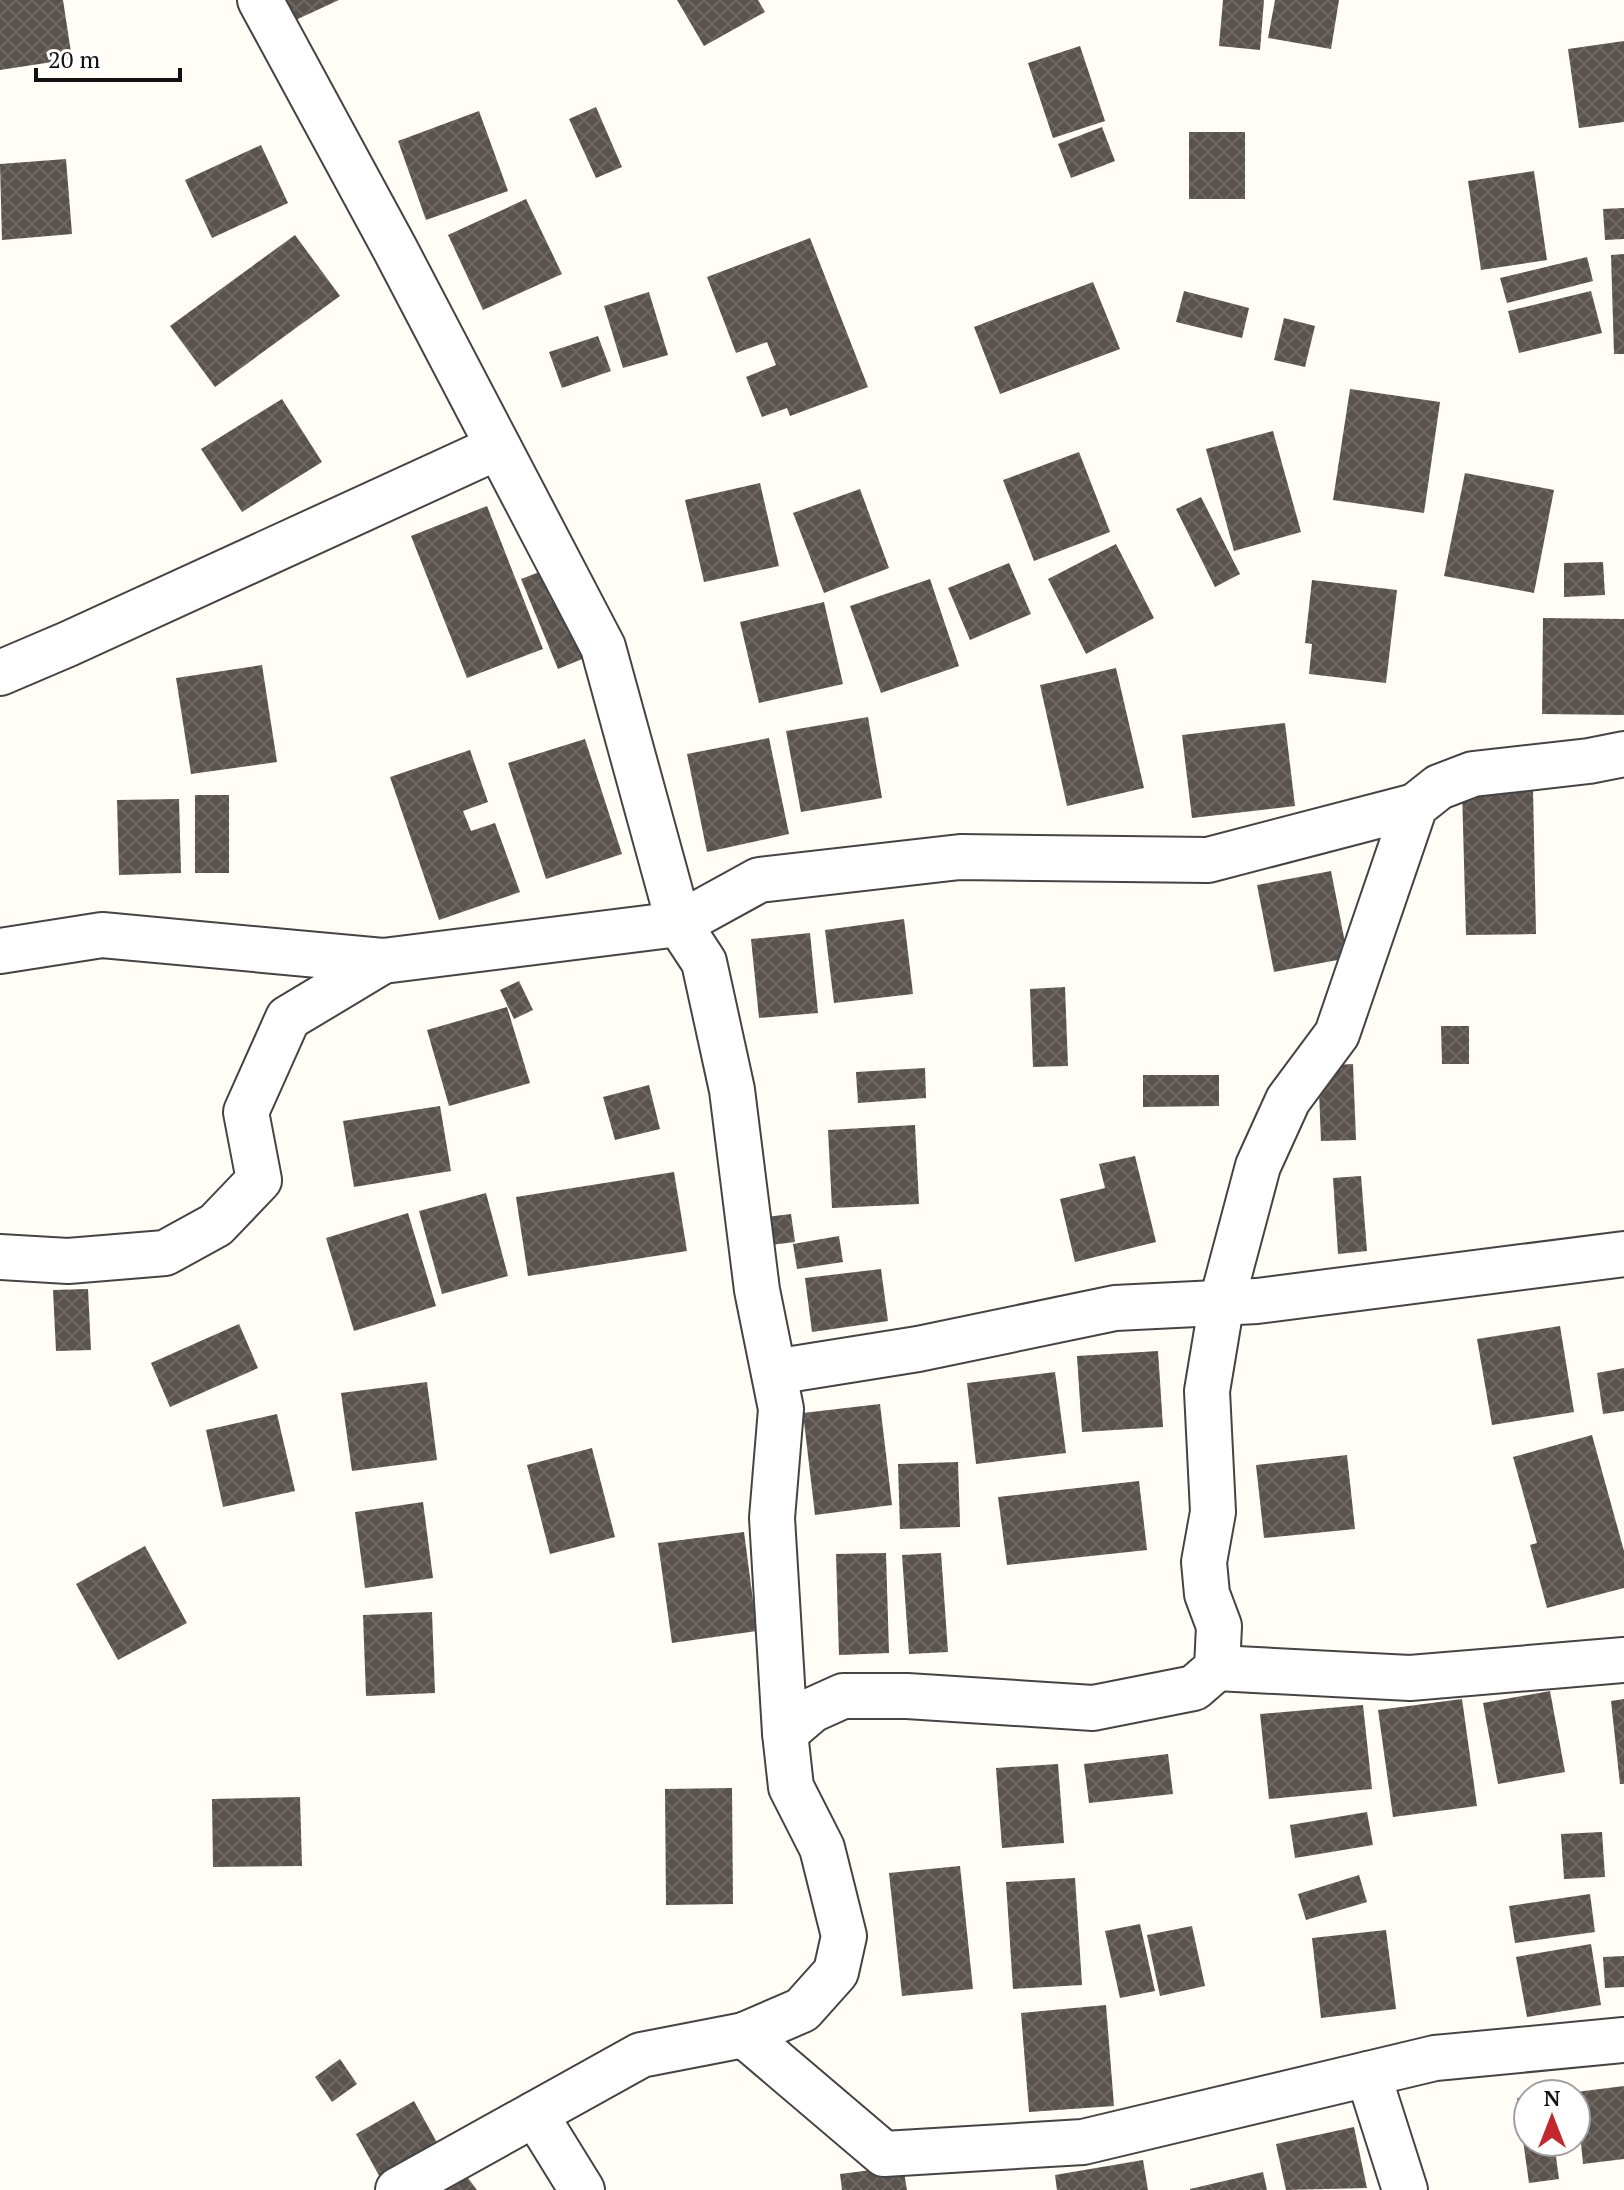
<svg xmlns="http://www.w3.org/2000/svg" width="1624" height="2190" viewBox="0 0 1624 2190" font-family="'PT Serif',serif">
<defs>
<pattern id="building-cross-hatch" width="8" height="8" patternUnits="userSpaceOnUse" patternTransform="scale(2)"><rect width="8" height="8" fill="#5a524d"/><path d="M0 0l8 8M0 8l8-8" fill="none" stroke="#6d6662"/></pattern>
</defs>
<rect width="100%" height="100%" fill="#fffdf5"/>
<!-- building -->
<g fill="url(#building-cross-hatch)">
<path d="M0 0H63L72 59 0 70Z"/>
<path d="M278 0H339L289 23Z"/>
<path d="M677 0H758L765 12 704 46Z"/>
<path d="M1223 0H1264L1260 50 1219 46Z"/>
<path d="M1275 0H1339L1331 49 1268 38Z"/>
<path d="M1624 41V122L1579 128 1568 49Z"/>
<path d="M1080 46 1105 121 1053 138 1028 63Z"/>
<path d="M596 107 622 167 596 178 569 119Z"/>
<path d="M479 111 508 191 426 220 398 141Z"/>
<path d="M1102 127 1115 161 1071 178 1058 144Z"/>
<rect x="1189" y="132" width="56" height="67"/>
<path d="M261 145 288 203 212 238 185 180Z"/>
<path d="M66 159 72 234 2 240 0 164Z"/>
<path d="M1534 171 1547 260 1481 270 1468 181Z"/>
<path d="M526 199 562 274 483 310 448 235Z"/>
<path d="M1624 208V239L1605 240 1603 209Z"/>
<path d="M295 235 340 296 215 387 170 326Z"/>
<path d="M810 238 868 387 790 416 787 408 762 417 746 377 776 365 767 342 736 353 707 277Z"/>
<path d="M1624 254V354H1614L1611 255Z"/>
<path d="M1587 257 1593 281 1507 303 1500 278Z"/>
<path d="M1093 282 1120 349 1000 394 974 327Z"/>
<path d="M1184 291 1249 308 1242 338 1176 322Z"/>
<path d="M1591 291 1602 333 1519 353 1508 311Z"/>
<path d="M649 292 668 355 623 368 604 306Z"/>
<path d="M1284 318 1315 326 1305 367 1274 360Z"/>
<path d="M598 336 611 371 562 388 549 352Z"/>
<path d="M1350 389 1440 402 1424 513 1333 500Z"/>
<path d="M282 399 322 462 242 512 201 449Z"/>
<path d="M1273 431 1301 532 1234 551 1206 449Z"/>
<path d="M1079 452 1110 532 1034 561 1003 480Z"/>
<path d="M1465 473 1554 490 1534 593 1444 576Z"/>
<path d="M760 483 779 566 704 582 685 500Z"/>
<path d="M860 489 889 568 824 593 793 513Z"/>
<path d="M1201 497 1240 574 1215 587 1176 509Z"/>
<path d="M487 506 543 649 467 678 411 536Z"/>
<path d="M1116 544 1154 618 1086 654 1048 579Z"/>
<path d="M1603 562 1605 595 1564 597V563Z"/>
<path d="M1009 563 1031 614 970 640 948 588Z"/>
<path d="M550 568 587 657 558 669 521 579Z"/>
<path d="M930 579 959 666 881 693 850 606Z"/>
<path d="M1312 580 1397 590 1386 683 1309 674 1312 644 1305 643Z"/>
<path d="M824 602 843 684 759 703 740 622Z"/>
<path d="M1543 618 1624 619V715L1542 714Z"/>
<path d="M262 665 277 762 191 774 176 678Z"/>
<path d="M1116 668 1144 788 1067 806 1040 685Z"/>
<path d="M868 717 882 798 801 812 786 731Z"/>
<path d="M1285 723 1295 806 1192 818 1182 735Z"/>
<path d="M769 738 789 834 707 852 687 754Z"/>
<path d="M585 739 622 854 546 879 508 763Z"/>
<path d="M470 750 488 802 463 811 471 831 495 823 520 892 439 920 390 777Z"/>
<path d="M1533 789 1536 934 1466 935 1462 790Z"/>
<rect x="195" y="795" width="34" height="78"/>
<path d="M179 799 181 873 119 875 117 800Z"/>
<path d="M1331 871 1348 958 1274 972 1257 885Z"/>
<path d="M904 919 913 994 834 1003 825 930Z"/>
<path d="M810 933 818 1013 759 1018 751 939Z"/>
<path d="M519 981 533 1010 514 1019 500 990Z"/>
<path d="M1065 987 1068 1066 1033 1067 1030 989Z"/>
<path d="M507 1007 530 1083 449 1106 427 1030Z"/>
<path d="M1441 1026H1469V1064H1442Z"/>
<path d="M1353 1064 1356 1140 1321 1141 1318 1066Z"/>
<path d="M925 1068 926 1098 858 1103 856 1072Z"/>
<path d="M1143 1075H1219V1106L1143 1107Z"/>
<path d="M649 1085 660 1129 615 1140 603 1097Z"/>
<path d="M440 1106 451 1171 354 1187 343 1121Z"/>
<path d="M915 1125 919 1204 832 1208 828 1130Z"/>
<path d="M1135 1156 1156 1242 1075 1262 1060 1199 1105 1188 1099 1164Z"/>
<path d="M674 1172 687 1251 528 1276 516 1197Z"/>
<path d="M1361 1176 1367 1251 1338 1254 1333 1178Z"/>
<path d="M486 1193 508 1276 442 1294 419 1211Z"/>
<path d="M408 1213 436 1306 354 1331 326 1238Z"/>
<path d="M791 1214 795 1242 761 1246 758 1218Z"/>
<path d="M839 1236 843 1262 797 1269 793 1244Z"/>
<path d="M881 1269 888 1321 812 1332 805 1278Z"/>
<path d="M88 1289 91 1350 56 1351 53 1290Z"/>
<path d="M239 1324 258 1368 170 1407 151 1363Z"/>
<path d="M1560 1326 1574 1412 1492 1425 1477 1339Z"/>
<path d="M1158 1351 1163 1427 1082 1432 1077 1356Z"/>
<path d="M1624 1368V1411L1603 1414 1597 1373Z"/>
<path d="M1055 1372 1066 1453 976 1464 967 1383Z"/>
<path d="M427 1382 437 1460 352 1471 341 1393Z"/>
<path d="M880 1404 892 1505 815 1515 803 1413Z"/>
<path d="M277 1414 295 1491 223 1507 206 1430Z"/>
<path d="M1592 1435 1624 1551V1588L1547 1608 1530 1545 1537 1543 1513 1457Z"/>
<path d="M592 1448 615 1537 550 1554 527 1465Z"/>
<path d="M1347 1455 1355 1529 1264 1538 1256 1465Z"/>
<path d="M958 1462 960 1527 900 1529 898 1464Z"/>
<path d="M1139 1481 1147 1550 1007 1565 998 1497Z"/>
<path d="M423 1502 433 1578 365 1588 355 1512Z"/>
<path d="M744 1532 757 1631 672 1643 658 1543Z"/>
<path d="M145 1546 187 1623 118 1660 76 1584Z"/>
<path d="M886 1553 889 1653 839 1655 836 1554Z"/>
<path d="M941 1553 948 1652 909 1654 902 1555Z"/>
<path d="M432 1612 435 1693 366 1696 363 1615Z"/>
<path d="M1550 1691 1565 1772 1498 1784 1483 1703Z"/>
<path d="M1462 1699 1477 1806 1393 1817 1378 1710Z"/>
<path d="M1624 1699V1784H1620L1611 1701Z"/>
<path d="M1363 1705 1372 1789 1269 1799 1260 1714Z"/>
<path d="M1168 1754 1173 1794 1089 1803 1084 1764Z"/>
<path d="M1058 1764 1064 1843 1002 1848 996 1768Z"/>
<path d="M732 1788 733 1904 666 1905 665 1789Z"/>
<path d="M300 1797 302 1866 213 1867 212 1799Z"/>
<path d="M1367 1812 1373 1845 1295 1858 1290 1825Z"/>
<path d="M1602 1832 1605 1877 1564 1879 1561 1834Z"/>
<path d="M960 1866 973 1989 902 1996 889 1873Z"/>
<path d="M1359 1875 1367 1902 1306 1920 1298 1894Z"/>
<path d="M1075 1878 1082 1985 1013 1989 1006 1882Z"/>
<path d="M1590 1894 1595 1932 1515 1943 1509 1906Z"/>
<path d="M1140 1924 1155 1991 1120 1998 1105 1931Z"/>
<path d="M1192 1926 1205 1986 1160 1996 1147 1935Z"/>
<path d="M1386 1930 1396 2009 1321 2018 1312 1938Z"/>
<path d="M1591 1944 1601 2005 1527 2017 1516 1957Z"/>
<path d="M1624 1956V1987L1605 1988 1603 1957Z"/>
<path d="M1106 2005 1114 2106 1029 2112 1021 2013Z"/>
<path d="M340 2059 357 2084 332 2102 315 2077Z"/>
<path d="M1624 2086V2159L1583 2164 1576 2092Z"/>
<path d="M1528 2097V2142H1554L1559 2179 1529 2183 1517 2098Z"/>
<path d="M414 2101 445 2157 387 2190 356 2134Z"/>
<path d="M1354 2127 1367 2188 1286 2190 1276 2144Z"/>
<path d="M1143 2160 1148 2190H1057L1055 2175Z"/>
<path d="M903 2166 907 2190H842L840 2174Z"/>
<path d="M462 2170 477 2190H436Z"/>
<path d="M1263 2172 1267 2190H1190V2189Z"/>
</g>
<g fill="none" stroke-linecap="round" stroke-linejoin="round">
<!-- minor casing -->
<g stroke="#444" stroke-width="48">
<g id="minor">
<path d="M260 0 395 249 603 647 679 924 704 962 732 1090 757 1290 781 1409 772 1518 785 1733 791 1787 822 1848 844 1936 836 1972 802 2010 744 2035 641 2055 398 2190"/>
<path d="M0 673 68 644 498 447"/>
<path d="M0 951 102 935 383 961 679 924 759 880 960 857 1208 860 1415 806"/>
<path d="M0 1257 68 1261 165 1253 216 1225 259 1180 246 1112 288 1018 383 961"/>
<path d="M774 1372 918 1349 1115 1308 1257 1301 1624 1254"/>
<path d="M1217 1668 1410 1678 1624 1660"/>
<path d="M785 1733 812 1710 843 1696H907L1093 1708 1194 1688 1217 1668 1219 1626 1207 1594 1204 1562 1213 1512 1207 1391 1222 1301 1258 1166 1288 1100 1337 1034 1415 806 1439 787 1473 774 1589 761 1624 754"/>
<path d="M744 2035 884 2154 1083 2142 1435 2058 1624 2040"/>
<path d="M1368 2074 1405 2190"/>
<path d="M535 2114 582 2190"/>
</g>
</g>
<!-- minor -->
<use href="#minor" stroke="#fff" stroke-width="44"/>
</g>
<!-- north arrow -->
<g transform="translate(1552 2118)"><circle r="38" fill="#ffffff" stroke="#a0a0a0" stroke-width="2"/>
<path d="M0-6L14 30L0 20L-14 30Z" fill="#c4262e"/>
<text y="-12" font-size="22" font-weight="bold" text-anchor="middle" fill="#111111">N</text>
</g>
<!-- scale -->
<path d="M36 68v12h144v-12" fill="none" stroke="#111111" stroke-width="4"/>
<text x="48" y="68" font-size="24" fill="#111111" stroke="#ffffff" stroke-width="6" paint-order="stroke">20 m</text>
</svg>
